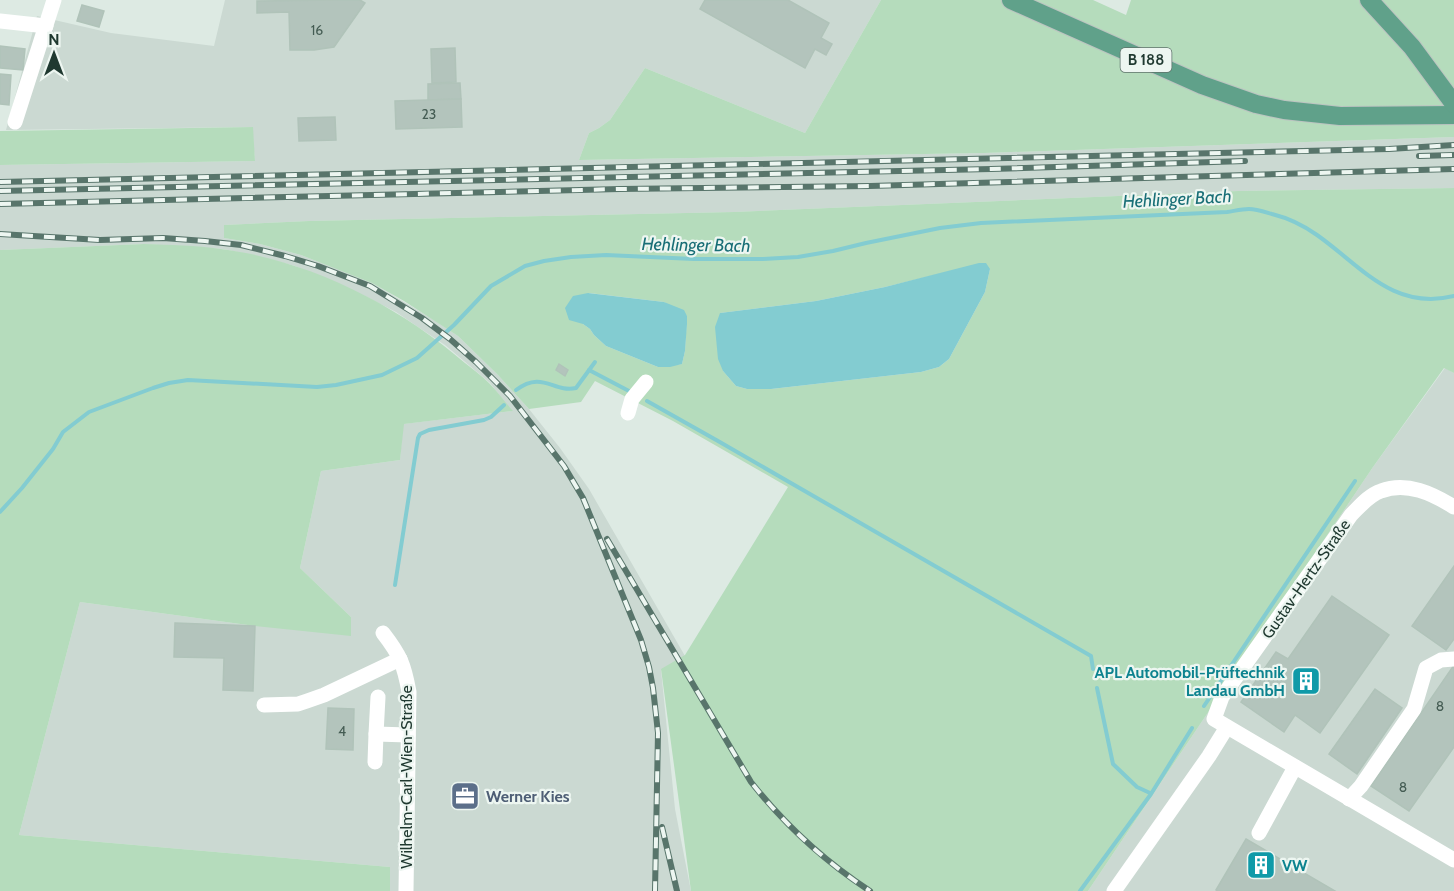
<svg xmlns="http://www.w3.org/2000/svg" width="1454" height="891" viewBox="0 0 1454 891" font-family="Cabin,sans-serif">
<rect width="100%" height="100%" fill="#ddeae3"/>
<!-- built -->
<g fill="#cbd9d2">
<path d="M225 0H881L805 133 645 68 610 120 599 128 589 133 579 160 984 153 1454 137V188L1238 191 734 212 309 221 224 225V238L260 244 301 255 340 270 372 283 434 320 458 336 498 375 529 409 560 448 589 489 685 656 661 670 675 809 691 891H390V867L19 835 80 602 255 626 351 617 300 568 321 471 400 460 403 424 512 411 490 383 445 345 427 333 396 312 365 296 334 282 295 266 257 256 223 249 144 244 0 250V165L255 161 252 127 6 130 37 16 111 33 214 46Z"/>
<path d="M1445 368 1454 373V891H1088L1373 467Z"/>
</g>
<!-- green -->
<g fill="#b5dcbc" fill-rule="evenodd">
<path d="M881 0H1093L1126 15 1131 0H1454V137L984 153 579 160 589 133 599 128 610 120 645 68 805 133Z"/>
<path d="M253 127 255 161 0 165V131Z"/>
<path d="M1454 188V373L1444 368 1373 467 1088 891H691L661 669 685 655 788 487 673 421 595 381 581 402 529 409 498 375 458 336 404 301 372 283 301 255 260 244 224 238V225L309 221 734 212 1238 191ZM959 269H990L985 292 949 359 939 367 921 372 771 389H747L736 386 723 371 720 313 816 301 885 287ZM589 293 664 302 687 316 685 351 682 364 658 367 606 346 594 335 590 329 583 324Z"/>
<path d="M144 244C170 245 195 245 221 249 309 260 398 305 465 363 473 369 482 376 489 383 498 392 505 402 513 411L404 424 400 460 321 471 300 568 351 617V636L255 626 80 602 19 835 390 867V891H0V250Z"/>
</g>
<!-- water -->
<g fill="#83ccd1">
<path d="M979 263H986L990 269 985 292 949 359 939 367 921 372 771 389H747L736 386 723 371 718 359 715 327 720 313 816 301 885 287Z"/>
<path d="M588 293 664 302 684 310 687 316V324L685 351 682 364 670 367H658L606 346 594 335 590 329 583 324 569 320 565 308 573 296Z"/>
</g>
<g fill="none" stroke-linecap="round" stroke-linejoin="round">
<!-- stream -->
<g stroke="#83ccd1" stroke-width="4">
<path d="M589 370 629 391"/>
<path d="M516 390C543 370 553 393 576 388L595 362"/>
<path d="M647 401 718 441 1091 656 1093 669"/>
<path d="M0 512 22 488 53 449 63 432 89 412 153 388 169 383 188 380 317 387 336 385 382 375 417 358 454 325 491 286 525 266 544 261 571 257 606 255 694 259H763L798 257 833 251 866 243 940 228 981 223 1227 212C1234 211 1242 209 1249 209 1256 209 1265 212 1272 214 1288 218 1303 225 1317 235 1361 266 1393 311 1454 296"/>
<path d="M395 585 418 438 420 434 429 430 484 420 491 417 504 405"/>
<path d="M1097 688 1113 764 1137 787 1150 793"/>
<path d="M1204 706 1355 481"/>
<path d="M1080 891 1151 794 1192 728"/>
</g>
</g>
<!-- building -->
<g fill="#b3c4bc" stroke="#b0c3b9" stroke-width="1.5">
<path d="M338 0H360L365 3 334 47 314 50H290L289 12 257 13V1Z"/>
<path d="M705 0H788L829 23 821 38 832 44 826 55 815 49 805 68 700 9Z"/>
<path d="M82 5 104 11 99 27 77 21Z"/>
<path d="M0 46 25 49 23 70 0 68Z"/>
<path d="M455 48 456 82 432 83 431 49Z"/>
<path d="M0 74 11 75 9 105 0 104Z"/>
<path d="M460 83 461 99 428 100V84Z"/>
<path d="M461 99 462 127 396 129 395 101Z"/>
<path d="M335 117 336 140 299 141 298 118Z"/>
<path d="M559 364 568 370 565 376 556 370Z"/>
<path d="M1454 566V639L1446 650 1412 626Z"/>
<path d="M1332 596 1389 635 1320 733 1295 715 1284 732 1241 702 1276 652 1288 659Z"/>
<path d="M175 623 255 626 253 691 223 690 224 658 174 657Z"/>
<path d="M1454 665V747L1409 811 1371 786Z"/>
<path d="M1375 689 1402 708 1357 774 1329 754Z"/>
<path d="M328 708 354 709 353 750 326 749Z"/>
<path d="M1246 839 1335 891H1217L1216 890Z"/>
</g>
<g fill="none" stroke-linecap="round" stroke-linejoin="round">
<!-- major casing -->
<g stroke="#bcc4c1" stroke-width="20">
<g id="major">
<path d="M1011 0 1202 85 1256 104 1284 110 1340 116 1454 115"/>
<path d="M1369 0 1412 47 1454 104"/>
</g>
</g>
<!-- minor -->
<g stroke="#fff" stroke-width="15">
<path d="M0 21 46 26"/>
<path d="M15 122 54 0"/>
<path d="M628 413 632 399 646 382"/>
<path d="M1454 507C1433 494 1407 481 1381 491 1369 495 1360 506 1351 515L1222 697 1214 719 1454 860"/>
<path d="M383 633C400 655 404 664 409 692L406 891"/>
<path d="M378 697 376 734 408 735"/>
<path d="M264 705 298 704 307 701 324 695 400 659"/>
<path d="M375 762 376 734"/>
<path d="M1349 799 1361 786 1414 709 1426 668 1441 660 1454 659"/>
<path d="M1259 833 1295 767"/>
<path d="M1114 891 1209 756 1227 727"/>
</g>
<!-- major -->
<use href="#major" stroke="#60a18a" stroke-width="18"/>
<!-- rail casing -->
<g stroke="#58756b" stroke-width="6">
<g id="rail">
<path d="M1419 156 1454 155"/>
<path d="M0 182 1389 149 1454 145"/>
<path d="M0 191 991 169 1245 161"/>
<path d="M0 204 620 189 870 186 1454 169"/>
<path d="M0 234 100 240 163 238 205 241 241 245 285 256 318 266 370 286 422 318 450 339 476 362 510 396 564 466 583 498 641 640 649 667 653 688 658 733 655 891"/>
<path d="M607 539 751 782C785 825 824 861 870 891"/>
<path d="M662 827 677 891"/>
</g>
</g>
<!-- rail -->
<use href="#rail" stroke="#edf6f1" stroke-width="4" stroke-dasharray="11" stroke-linecap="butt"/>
</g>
<!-- icons -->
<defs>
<g id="building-square" transform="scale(1.5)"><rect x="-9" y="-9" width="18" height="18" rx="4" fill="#0f9aa8" stroke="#edf6f1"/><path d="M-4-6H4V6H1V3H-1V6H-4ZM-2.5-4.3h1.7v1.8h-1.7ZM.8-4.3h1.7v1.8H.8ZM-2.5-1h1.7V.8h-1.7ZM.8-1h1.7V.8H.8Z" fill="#fff"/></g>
<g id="office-square" transform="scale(1.5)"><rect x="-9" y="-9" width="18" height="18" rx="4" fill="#5c6f8a" stroke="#edf6f1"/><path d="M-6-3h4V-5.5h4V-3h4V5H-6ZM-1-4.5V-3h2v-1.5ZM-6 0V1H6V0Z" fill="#fff"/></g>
</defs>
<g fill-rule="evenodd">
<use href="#building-square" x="1306" y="681"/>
<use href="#office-square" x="465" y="796"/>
<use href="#building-square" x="1261" y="865"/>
</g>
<g text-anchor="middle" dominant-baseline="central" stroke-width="4.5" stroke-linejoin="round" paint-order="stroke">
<!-- number labels -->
<g font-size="14" fill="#445c53">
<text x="317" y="30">16</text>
<text x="429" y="114">23</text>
<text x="1440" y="706">8</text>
<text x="342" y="731">4</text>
<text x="1403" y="787">8</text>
</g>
<!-- shield labels -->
<rect fill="#edf6f1" stroke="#5d726a" stroke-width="1.5" x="1120.5" y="48" width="51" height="24" rx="4.5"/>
<g font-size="15" font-weight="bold" fill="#1f3930">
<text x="1146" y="60">B 188</text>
</g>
<!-- street labels -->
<g font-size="16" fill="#1f3930" stroke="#edf6f1">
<text transform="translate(1306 579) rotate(-55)">Gustav-Hertz-Straße</text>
<text transform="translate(406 777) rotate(-90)">Wilhelm-Carl-Wien-Straße</text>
</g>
<!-- culture labels -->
<g font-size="16" font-weight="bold" fill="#0d838f" stroke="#edf6f1" text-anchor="end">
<text x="1285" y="672">APL Automobil-Prüftechnik<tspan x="1285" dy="18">Landau GmbH</tspan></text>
<text x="1282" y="865" text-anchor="start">VW</text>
</g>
<!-- service labels -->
<g font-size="16" font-weight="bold" fill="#4e5e75" stroke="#edf6f1" text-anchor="start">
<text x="486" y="796">Werner Kies</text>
</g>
<!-- water labels -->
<g font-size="18" font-style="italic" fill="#186e76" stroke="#edf6f1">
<text transform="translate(1177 199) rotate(-3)">Hehlinger Bach</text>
<text transform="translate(696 245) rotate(1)">Hehlinger Bach</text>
</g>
</g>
<!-- north arrow -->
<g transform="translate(54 54)" stroke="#edf6f1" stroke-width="4.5" paint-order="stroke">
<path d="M0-4.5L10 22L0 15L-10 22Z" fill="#1f3930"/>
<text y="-9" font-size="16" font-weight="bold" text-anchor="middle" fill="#1f3930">N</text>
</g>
</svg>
